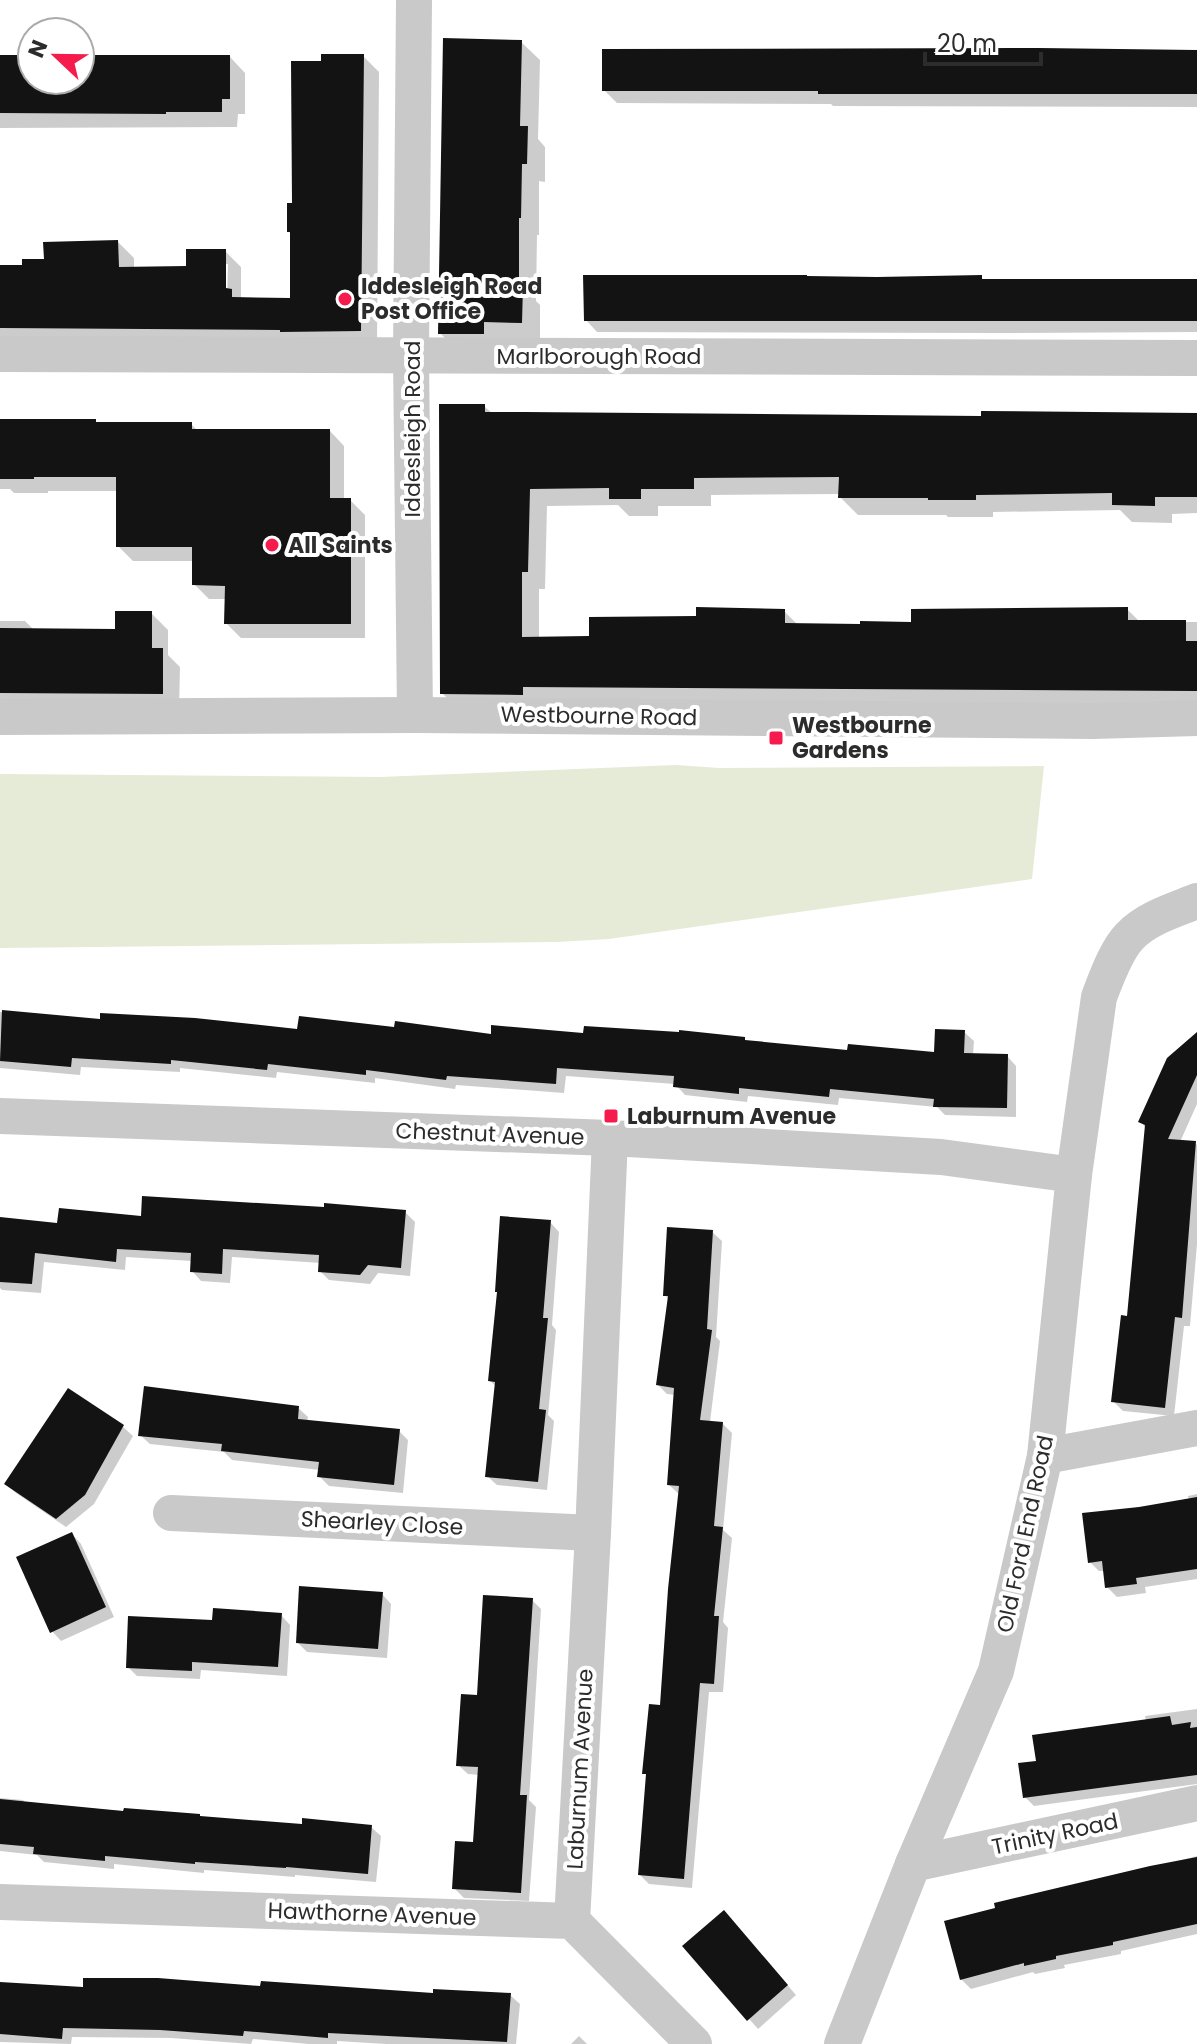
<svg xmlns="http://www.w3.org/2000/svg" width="1197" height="2044" viewBox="0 0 1197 2044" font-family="Poppins,sans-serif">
<rect width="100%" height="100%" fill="#fff"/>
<!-- green -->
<path fill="#e5ebd7" d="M676 765 719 768 1044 766 1032 879 609 939 557 942 0 948V774L380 777Z"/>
<!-- shadow -->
<g fill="#0003" fill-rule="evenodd">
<path d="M521 42 540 60 538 139 545 147V182L539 181V235H537L536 301 540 305V340L458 351 440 333Z"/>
<path d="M1197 52V107L833 106 831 104 617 103 604 90Z"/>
<path d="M363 56 379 72 377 347 0 344V267H24L118 242 134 258V269L188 268 225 251 241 267V299L292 300V235L289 232 323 63ZM224 264H228L227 298H223Z"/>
<path d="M0 57H32V80H80V57H230L245 73V114H238L237 127 0 128Z"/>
<path d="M981 277 985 281 1197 280V332L995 333 597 332 586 320 808 279Z"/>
<path d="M484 406 493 414 983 418 1197 415V513L1172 514V523L1132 522 1120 510 993 512V517H948L946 515H858L840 497V494L711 495V506H658V516H629L618 505 547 506 545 589H539V638H591L698 618 784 611 798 625 913 624 1127 609 1140 622H1197V708L460 711 442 693Z"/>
<path d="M0 421 191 424 198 431H330L344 446V500H350L365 515V638H241L226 623 227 599H209L194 584V561H133L118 546V491H48V493H14L10 489H0Z"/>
<path d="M151 613 168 630V655L180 667 179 710 0 709V621H25L34 630 117 631Z"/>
<path d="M0 1012 101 1021 299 1031 493 1036 585 1035 744 1039 747 1042 849 1052 936 1054 964 1032 974 1041 973 1055 1007 1056 1016 1066V1117L945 1115 937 1107 839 1098 838 1105 748 1096 747 1102 685 1095 675 1084 566 1076 564 1093 456 1085 455 1089 375 1078V1083L277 1072 276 1078 180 1068V1072L81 1067 80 1075 0 1068Z"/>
<path d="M1197 1035V1104L1180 1142 1195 1143 1197 1145V1244L1190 1326H1184L1174 1416 1123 1411 1113 1401 1129 1318 1146 1128 1141 1122Z"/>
<path d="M405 1212 415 1222 410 1276 378 1273 370 1284 329 1280 320 1271 321 1263 232 1257 230 1283 201 1281 192 1271V1261L126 1257 125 1270 44 1262 41 1293 2 1290 0 1288V1219L59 1225 143 1218Z"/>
<path d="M550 1222 559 1232 552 1325 556 1330 548 1415 554 1421 547 1490 497 1485 487 1476 497 1387 490 1381Z"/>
<path d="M712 1232 722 1241 716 1337 720 1341 710 1422 722 1423 732 1433 723 1530 732 1538 723 1622 728 1628 723 1692H709L692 1888 649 1884 640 1875 648 1776 644 1773 662 1707 680 1495 669 1485 676 1395 667 1394 658 1385 669 1300 665 1295Z"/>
<path d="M69 1391 123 1427 133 1436 94 1504 66 1527 16 1493 6 1484Z"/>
<path d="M298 1408 308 1417 307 1422 399 1431 408 1440 403 1493 329 1486 319 1476 320 1470 232 1460 224 1452 150 1444 140 1435Z"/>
<path d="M1197 1494V1579L1145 1587 1146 1593 1117 1597 1107 1587 1105 1571H1099L1090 1562 1189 1501 1188 1496Z"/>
<path d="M72 1534 81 1544 114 1617 61 1641 52 1631Z"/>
<path d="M382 1594 391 1604 387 1658 307 1652 298 1643Z"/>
<path d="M532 1600 541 1609 529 1800 536 1807 529 1901 464 1898 454 1888 475 1844 480 1775 468 1774 458 1765 479 1697Z"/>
<path d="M281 1615 290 1625 287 1676 201 1670 200 1679 137 1676 128 1667 214 1622Z"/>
<path d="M1197 1709V1784L1034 1806 1025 1797 1038 1763 1146 1721 1145 1716Z"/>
<path d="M0 1798 23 1800 26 1803 304 1826 371 1827 381 1836 376 1882 295 1875V1877L204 1870V1873L114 1864V1869L44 1862 37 1855 0 1851Z"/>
<path d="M1197 1856V1934L1121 1951V1954L1064 1965 1065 1968 1035 1974 1033 1972 971 1989 961 1979 1100 1881Z"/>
<path d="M733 1922 796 1995 758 2029 685 1946Z"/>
<path d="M0 1984 85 1989 262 1988 435 1995H510L520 2004 516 2044H386L337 2041V2044H309L253 2039 251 2044 171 2038 72 2037 71 2044 0 2042Z"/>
<path d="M579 2036 587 2044H571Z"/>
</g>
<!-- building -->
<g fill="#131313">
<path d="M443 38 522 40 520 126H528L527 164H522L521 218H519V285H523L522 323 484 322V334H438Z"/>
<path d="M1039 48 1197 50V94H818V91H602V49Z"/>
<path d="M321 54H364L361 331 280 332V330L0 328V265H22V259H44L43 242 118 240 119 267 186 266V249H226V288L232 289V297L290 298V232H287V203H292L291 61H321Z"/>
<path d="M0 55H32V80H80V55H230V99H222V112H166V114L0 113Z"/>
<path d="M583 275H807V276L877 277 982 275V279H1197V321H584Z"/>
<path d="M439 404H485V412H525L981 416V411L1197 413V497H1155V506L1112 505V493L976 495V500H928V498H838L839 477 694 478V489H641V499H609V488L530 489 528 572H522V637L589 636V617L696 616V607L785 609V623L860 624V621L911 622V609L1128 607V620H1186V641H1197V691L523 687V695L440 694Z"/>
<path d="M0 419H96V422H192V429H330V498H351V624H224L225 586 192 585V547H116V477H34V479H0Z"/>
<path d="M115 611H152V648H163V694L0 693V628L115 629Z"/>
<path d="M2 1010 100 1019V1013L195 1018 297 1029 299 1016 394 1027 395 1021 491 1034V1025L583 1033 584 1026 679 1032V1030L745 1037V1040L847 1050 848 1044 934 1052 935 1029 965 1030 964 1053 1008 1054 1007 1108 933 1107 934 1099 830 1089 829 1097 739 1088V1094L673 1087 674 1076 557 1068 556 1084 447 1076 446 1080 366 1070V1075L268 1064 267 1070 171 1060V1064L72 1058 71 1067 0 1061Z"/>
<path d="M1197 1032V1075L1168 1139 1196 1141 1182 1318 1175 1317 1165 1408 1111 1402 1121 1315 1127 1316 1145 1125 1138 1122 1167 1058Z"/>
<path d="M142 1196 324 1207V1203L406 1210 401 1268 368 1265 360 1275 318 1272 319 1255 223 1249 222 1274 190 1272 191 1253 117 1249 116 1262 35 1253 32 1284 0 1282V1217L57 1223 59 1208 141 1216Z"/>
<path d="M500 1216 551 1220 543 1318H548L539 1409 546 1410 538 1482 485 1477 495 1382 488 1381 497 1292H495Z"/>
<path d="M667 1227 713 1230 707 1329 712 1330 700 1420 723 1422 714 1526 723 1527 714 1616H719L714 1684 700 1683 684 1879 638 1875 646 1774H642L649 1704 660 1705 668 1589 679 1486 667 1485 674 1388 656 1385 668 1296H663Z"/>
<path d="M144 1386 299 1406 298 1419 400 1429 394 1485 317 1477 319 1462 221 1451 222 1444 138 1436Z"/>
<path d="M68 1388 124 1425 85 1495 56 1519 4 1484Z"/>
<path d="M1197 1497V1569L1136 1578 1137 1584 1105 1588 1102 1561 1088 1563 1082 1513 1139 1507Z"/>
<path d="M72 1532 106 1607 50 1633 16 1557Z"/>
<path d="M299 1586 383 1592 378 1649 296 1643Z"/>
<path d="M483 1595 533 1598 520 1795H527L521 1893 452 1889 455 1841 473 1842 478 1767 456 1766 461 1694 477 1695Z"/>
<path d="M213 1608 282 1613 278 1667 192 1662V1671L126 1668 128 1616 212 1620Z"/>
<path d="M1170 1716 1172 1725 1191 1722 1190 1728 1197 1727V1775L1023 1798 1018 1763 1036 1761 1032 1735Z"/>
<path d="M0 1799 123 1811 124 1808 200 1814V1816L302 1824V1818L372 1825 368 1874 286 1867V1868L195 1862V1864L105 1856V1861L33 1854 34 1847 0 1844Z"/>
<path d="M1197 1857V1924L1113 1942V1945L1056 1956V1959L1024 1966V1963L960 1980 944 1921 995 1908 994 1903 1150 1866Z"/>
<path d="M724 1910 788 1985 747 2021 682 1946Z"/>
<path d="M83 1978H158L260 1986 261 1981 433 1993V1989L511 1993 507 2042 328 2033V2038L244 2031 243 2036 160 2030 63 2028 62 2039 0 2034V1982L83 1987Z"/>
</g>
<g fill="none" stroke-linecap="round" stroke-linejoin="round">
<!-- street -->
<g stroke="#c9c9c9" stroke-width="36">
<path d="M414 0 411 355 415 715"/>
<path d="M0 354 1197 358"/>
<path d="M0 717 415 715 1093 721 1197 718"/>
<path d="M0 1116 610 1138 941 1157 1074 1175"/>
<path d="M1045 1456 1197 1428"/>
<path d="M171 1513 593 1533"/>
<path d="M913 1864 1197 1803"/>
<path d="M0 1902 572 1921 694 2044"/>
<path d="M572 1921 593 1533 610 1138"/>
<path d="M842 2044 913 1864 996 1671 1045 1456 1074 1175 1099 997C1106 979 1116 950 1130 936 1147 918 1175 910 1197 901"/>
</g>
</g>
<!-- markers -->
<g fill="#f51c4d" stroke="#fff" stroke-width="3">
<circle cx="345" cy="299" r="8"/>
<circle cx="272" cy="545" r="8"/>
<rect x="768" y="730" width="16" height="16" rx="4"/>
<rect x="603" y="1108" width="16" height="16" rx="4"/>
</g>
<g text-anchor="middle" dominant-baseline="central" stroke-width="8" stroke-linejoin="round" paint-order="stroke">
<!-- poi labels -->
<g font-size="22" font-weight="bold" fill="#2c2c2c" stroke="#fff" text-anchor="start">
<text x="361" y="286">Iddesleigh Road<tspan x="361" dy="25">Post Office</tspan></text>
<text x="288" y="545">All Saints</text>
<text x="792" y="725">Westbourne<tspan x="792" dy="25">Gardens</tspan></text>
<text x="627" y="1116">Laburnum Avenue</text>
</g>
<!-- street labels -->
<g font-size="22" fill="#2c2c2c" stroke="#fff">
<text x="599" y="356">Marlborough Road</text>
<text transform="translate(412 429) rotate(-90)">Iddesleigh Road</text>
<text transform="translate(599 716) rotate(1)">Westbourne Road</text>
<text transform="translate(490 1134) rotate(2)">Chestnut Avenue</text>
<text transform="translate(382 1523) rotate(3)">Shearley Close</text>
<text transform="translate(1025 1534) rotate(-78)">Old Ford End Road</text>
<text transform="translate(580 1769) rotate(-87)">Laburnum Avenue</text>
<text transform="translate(1055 1834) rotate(-12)">Trinity Road</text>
<text transform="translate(372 1914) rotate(2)">Hawthorne Avenue</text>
</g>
</g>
<!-- north arrow -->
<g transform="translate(56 56) rotate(292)"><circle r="38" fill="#ffffff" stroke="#ababab" stroke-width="2"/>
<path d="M0-6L14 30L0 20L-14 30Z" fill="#f51c4d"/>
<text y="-12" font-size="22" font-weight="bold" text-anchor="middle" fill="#2c2c2c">N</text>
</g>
<!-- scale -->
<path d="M925 52v12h116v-12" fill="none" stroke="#2c2c2c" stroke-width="4"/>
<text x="937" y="52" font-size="24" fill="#2c2c2c" stroke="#ffffff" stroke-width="6" paint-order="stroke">20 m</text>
</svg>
